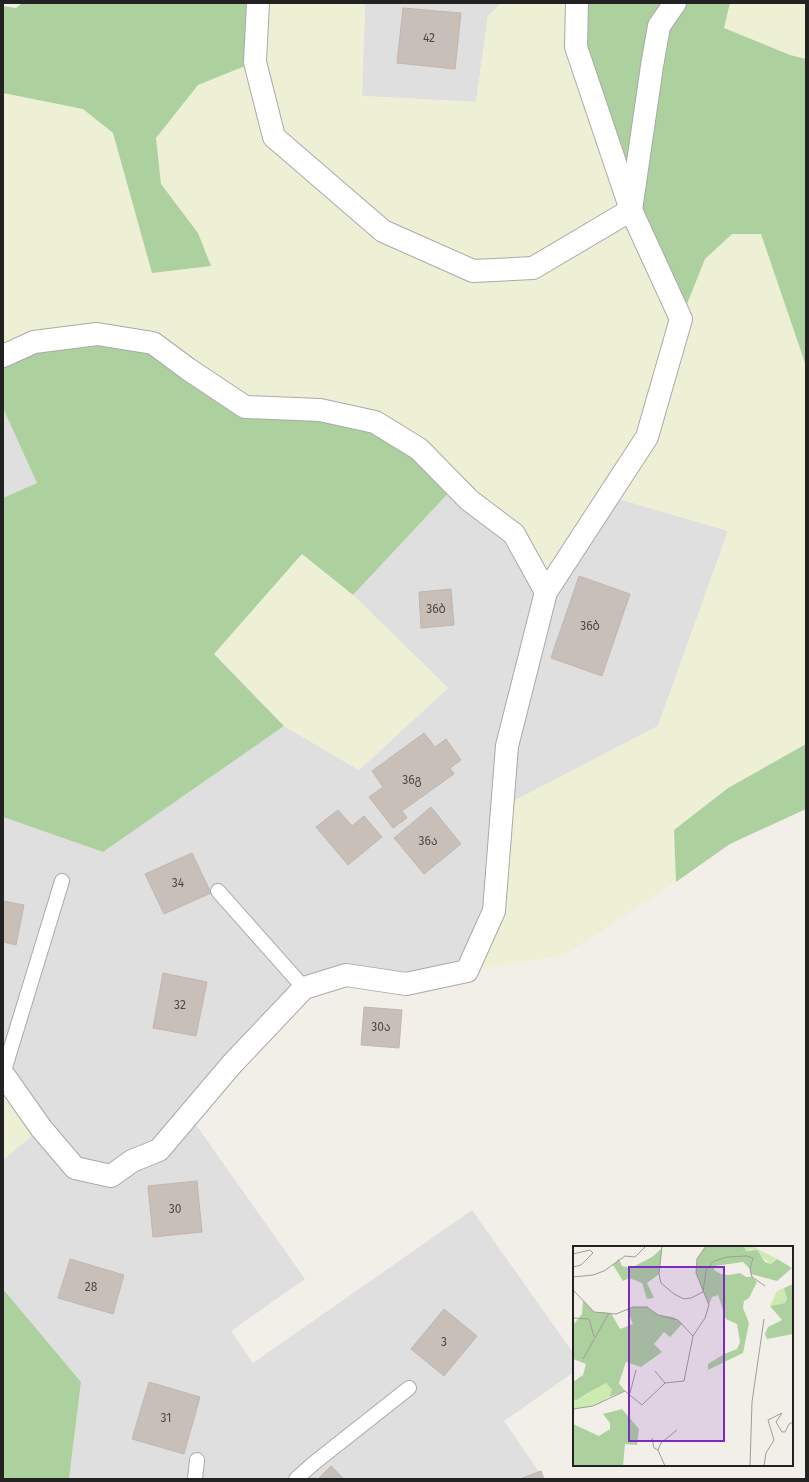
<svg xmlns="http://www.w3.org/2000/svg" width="809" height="1482" viewBox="0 0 809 1482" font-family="'Fira Sans','Noto Sans Georgian',sans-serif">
<rect width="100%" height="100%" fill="#f2efe9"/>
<!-- residential -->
<g fill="#e0dfdf">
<path d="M365 3H501L488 16 476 102 362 96Z"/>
<path d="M3 408 38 484 3 498Z"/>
<path d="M455 486 609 496 728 531 658 726 502 807 494 911 467 971 406 984 346 975 304 988 189 1115 305 1279 231 1331 253 1363 472 1210 574 1354V1372L504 1421 544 1479H69L81 1382 3 1289V1160L41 1128 3 1074V817L103 852 284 726 359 770 448 688 353 595Z"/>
</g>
<!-- farmland -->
<g fill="#eef0d5">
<path d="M258 3H365L362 96 476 102 488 16 501 3H577L681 319 705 259 732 234H761L806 366V744L728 788 674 830 676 882 566 955 467 971 494 911 502 807 658 726 728 531 609 496 546 592 514 534 469 500 3 356V93L83 109 113 133 152 273 210 266 198 233 161 184 156 138 198 85 255 62Z"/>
<path d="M730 3H806V59L790 55 724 28Z"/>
<path d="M303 554 353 595 448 688 359 770 284 726 214 654Z"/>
<path d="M3 1074 41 1128 3 1160Z"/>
</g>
<!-- forest -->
<g fill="#add19e">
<path d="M22 3H258L255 62 198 85 156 138 161 184 198 233 211 266 152 273 113 133 83 109 3 93V6L16 8Z"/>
<path d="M577 3H730L724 28 790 55 806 59V366L761 234H732L705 259 681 319 576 47Z"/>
<path d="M34 342 153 343 245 407 375 422 455 486 353 595 302 554 214 654 284 726 103 852 3 817V498L37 483 3 408V356Z"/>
<path d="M806 744V809L730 844 676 882 674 830 728 788Z"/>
<path d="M3 1289 81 1382 69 1479H3Z"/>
</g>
<!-- building -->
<g fill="#c7bfb8" stroke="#c4b6ab">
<path d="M403 8 461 13 455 69 397 63Z"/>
<path d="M579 576 630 594 602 676 551 658Z"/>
<path d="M451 589 454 625 421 628 419 592Z"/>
<path d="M424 733 435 747 446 739 461 760 450 768 454 774 402 811 407 818 393 828 369 797 383 787 372 771Z"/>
<path d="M431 807 461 844 424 874 394 838Z"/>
<path d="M338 810 352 826 364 816 382 837 348 865 316 827Z"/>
<path d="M192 853 211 893 164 914 145 874Z"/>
<path d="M3 901 24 905 16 945 3 942Z"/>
<path d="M163 973 207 982 196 1036 153 1028Z"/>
<path d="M364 1007 402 1010 399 1048 361 1045Z"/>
<path d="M197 1181 202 1232 153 1237 148 1186Z"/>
<path d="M70 1259 124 1275 113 1314 58 1298Z"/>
<path d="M444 1309 477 1336 444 1376 411 1349Z"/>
<path d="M149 1382 200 1397 184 1454 132 1439Z"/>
<path d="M331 1466 344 1479H318Z"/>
<path d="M541 1471 544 1479H520Z"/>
</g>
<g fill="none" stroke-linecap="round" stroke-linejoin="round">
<!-- lane casing -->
<g stroke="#a9a9a9" stroke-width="16">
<g id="lane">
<path d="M218 891 304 988"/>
<path d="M3 1074 62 881"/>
<path d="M195 1479 197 1460"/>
<path d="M296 1479 314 1463 409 1388"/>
</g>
</g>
<!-- street casing -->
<g stroke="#a9a9a9" stroke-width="24">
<g id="street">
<path d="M258 3 255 62 274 137 383 231 473 271 533 268 631 210 652 66 659 26 675 3"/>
<path d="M3 356 34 342 97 334 153 343 188 369 245 407 320 410 375 422 419 449 469 500 514 534 546 592"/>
<path d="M3 1074 41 1128 75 1168 111 1176 132 1161 159 1150 232 1064 304 988 346 975 406 984 467 971 494 911 507 746 546 592 647 437 681 319 631 210 576 47 577 3"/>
</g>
</g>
<!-- lane -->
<use href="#lane" stroke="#fff" stroke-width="14"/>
<!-- street -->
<use href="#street" stroke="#fff" stroke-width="22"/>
</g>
<g text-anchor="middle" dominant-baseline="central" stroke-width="3" stroke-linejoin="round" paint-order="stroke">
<!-- number labels -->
<g font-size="12" fill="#4b4948">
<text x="429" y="38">42</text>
<text x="436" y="609">36ბ</text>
<text x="590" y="626">36ბ</text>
<text x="412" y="780">36გ</text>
<text x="428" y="841">36ა</text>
<text x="178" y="883">34</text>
<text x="180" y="1005">32</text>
<text x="381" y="1027">30ა</text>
<text x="175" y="1209">30</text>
<text x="91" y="1287">28</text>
<text x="444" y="1342">3</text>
<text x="166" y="1418">31</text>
</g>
</g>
<!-- overview -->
<g transform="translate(573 1246)">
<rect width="220" height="220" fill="#f2efe9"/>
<path d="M171 0H179L204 13 198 18 179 3 173 5ZM211 42 214 53 212 57 197 60 204 45ZM33 137 39 144 36 151 23 159 0 163V153L11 150Z" fill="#cdebb0"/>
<path d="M133 0H171L173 5 184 4 192 16 198 18 204 13 219 22 204 35 178 28 177 23 170 16 142 20 141 24 148 28 156 29 167 27 173 31H179L184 36 176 52 171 55 170 62 176 77 170 107 135 124V118L151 108 164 103 167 96 164 78 153 73 145 49 139 51 136 59 123 27 124 13ZM89 2 86 28 74 37 81 52 74 53 69 37 56 32 50 35 40 19 46 13 49 20 58 22 79 11ZM220 38V88L194 93 192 88 195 81 209 74 197 60 212 57 214 53 211 42ZM10 54 21 66 38 67 47 83 60 78 54 64 60 61H74L85 69 100 71 109 78 97 91 91 86 81 98 89 106 68 121 53 116 46 137 52 145 36 151 39 144 33 137 3 154 0 153V136L10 129 13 118 0 113V79L9 68ZM49 163 66 183 64 199 52 198 50 220H0V178L26 190 37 183V177L30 168Z" fill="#add19e"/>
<path fill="none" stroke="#9f9d99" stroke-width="1" d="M89 0 86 28 88 37 101 48 111 53 118 52 130 46 133 24 141 15 154 11 174 10 180 12 177 23 179 31 192 40M0 8 17 4 20 7 8 19 0 21M0 31 20 29 31 25 52 10 62 11 73 0M0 44 21 66 43 68 60 61H74L85 69 105 74 120 90M0 72 16 73 21 91M10 113 36 67M82 125 92 137M92 137 111 135 120 90 132 72 136 59 123 27 124 13 133 0M57 147 63 124M0 163 20 160 52 145 69 159 92 137M79 192 81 202 85 204 92 220M85 204 88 197 104 184M177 220 179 156 191 73M191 220 193 207 201 194 195 174 209 167 203 176 209 186H212L216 178 220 176"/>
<path fill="#7b2cbf" fill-opacity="0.15" stroke="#7b2cbf" stroke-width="2" d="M56 21H151V195H56Z"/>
<rect width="220" height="220" fill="none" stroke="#222" stroke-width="2"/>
</g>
<!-- border -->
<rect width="809" height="1482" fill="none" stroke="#222222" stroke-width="8"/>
</svg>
